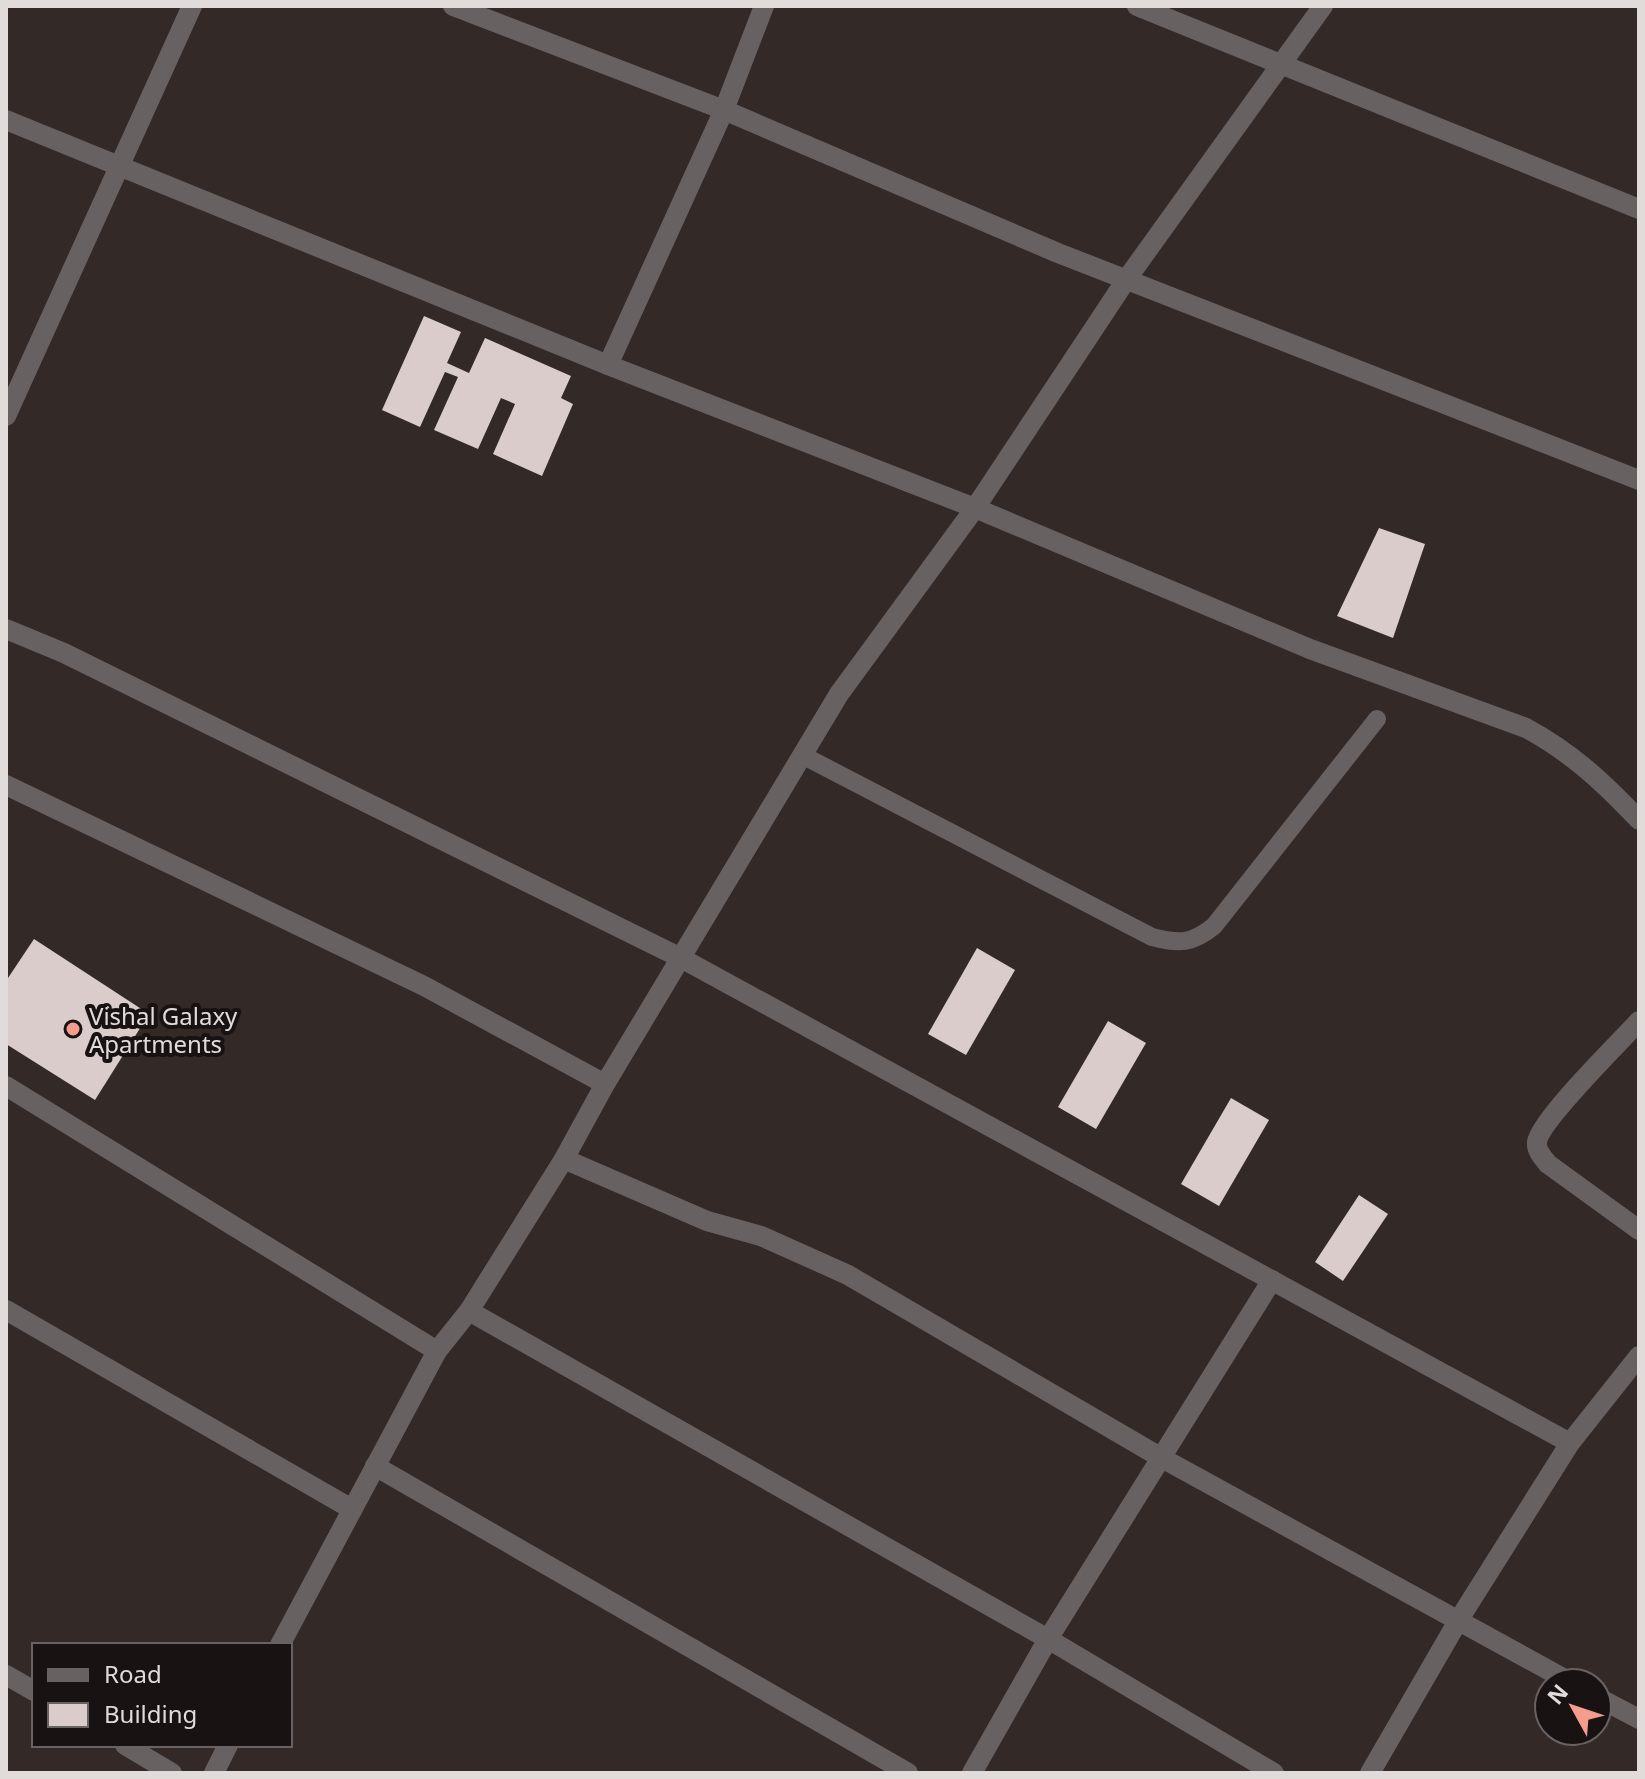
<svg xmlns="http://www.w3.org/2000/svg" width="1645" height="1779" viewBox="0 0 1645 1779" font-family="'Noto Sans',sans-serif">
<rect width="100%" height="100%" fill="#332927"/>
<!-- building -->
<g fill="#d9ccca">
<path d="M424 316 461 332 447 363 469 373 485 338 571 376 561 398 573 404 542 476 493 454 515 404 501 398 478 449 434 430 458 377 445 372 420 427 382 410Z"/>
<path d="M1379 528 1425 544 1393 638 1337 616Z"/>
<path d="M34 939 149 1014 95 1100 6 1044V981Z"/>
<path d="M977 948 1015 970 966 1055 928 1034Z"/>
<path d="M1108 1021 1146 1043 1096 1129 1058 1107Z"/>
<path d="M1231 1098 1269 1120 1219 1206 1181 1184Z"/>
<path d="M1359 1195 1388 1214 1343 1281 1315 1262Z"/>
</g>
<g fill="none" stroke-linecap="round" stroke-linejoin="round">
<!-- service -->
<path stroke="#676261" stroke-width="18" d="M802 755 1152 937C1179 944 1192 944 1214 926L1377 719"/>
<!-- minor -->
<g stroke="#676261" stroke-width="20">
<path d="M453 6 724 110 1058 253 1639 480"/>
<path d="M1137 6 1639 209"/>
<path d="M6 120 608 365 975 508 1310 649 1526 728C1571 752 1604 783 1639 820"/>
<path d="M608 365 724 110 764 6"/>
<path d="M6 416 192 6"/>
<path d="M6 629 64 653 681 958 1570 1443"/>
<path d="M6 785 424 986 605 1084"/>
<path d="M1639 1021C1620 1042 1540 1120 1537 1142 1536 1151 1543 1158 1548 1164L1639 1230"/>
<path d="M6 1086 437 1351"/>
<path d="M564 1159 707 1221 761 1236 848 1275 1160 1457 1572 1683"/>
<path d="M6 1310 350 1508"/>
<path d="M469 1311 1048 1639 1274 1773"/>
<path d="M375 1466 908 1773"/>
<path d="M280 1645 437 1351 469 1311 564 1159 605 1084 839 694 975 508 1126 280 1323 6"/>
<path d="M6 1675 34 1691"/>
<path d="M1597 1697 1639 1719"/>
<path d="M125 1745 172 1773"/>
<path d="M214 1773 228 1745"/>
<path d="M972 1773 1048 1639 1272 1280"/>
<path d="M1370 1773 1458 1621 1570 1443 1639 1356"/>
</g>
</g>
<!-- markers -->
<circle fill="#f49d8d" stroke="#181312" stroke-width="3" cx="73" cy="1029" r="8"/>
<g text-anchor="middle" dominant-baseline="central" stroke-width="8" stroke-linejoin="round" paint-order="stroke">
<!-- poi labels -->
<g font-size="24" fill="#e1dbd9" stroke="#181312" text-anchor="start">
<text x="89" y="1015">Vishal Galaxy<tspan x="89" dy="28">Apartments</tspan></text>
</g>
</g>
<!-- border -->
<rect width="1645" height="1779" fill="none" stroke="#e1dbd9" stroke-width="16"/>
<!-- legend -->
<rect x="32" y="1643" width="260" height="104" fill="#181312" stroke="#686362" stroke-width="2"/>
<rect x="48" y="1669" width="40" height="12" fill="#676261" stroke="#686362" stroke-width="2"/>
<text x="104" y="1683" font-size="24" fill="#e1dbd9">Road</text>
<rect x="48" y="1703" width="40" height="24" fill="#d9ccca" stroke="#686362" stroke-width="2"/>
<text x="104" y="1723" font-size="24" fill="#e1dbd9">Building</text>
<!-- north arrow -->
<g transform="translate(1573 1707) rotate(310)"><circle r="38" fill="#181312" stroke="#686362" stroke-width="2"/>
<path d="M0-6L14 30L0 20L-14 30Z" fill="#f49d8d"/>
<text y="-12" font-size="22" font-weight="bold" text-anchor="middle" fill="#e1dbd9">N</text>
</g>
</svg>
